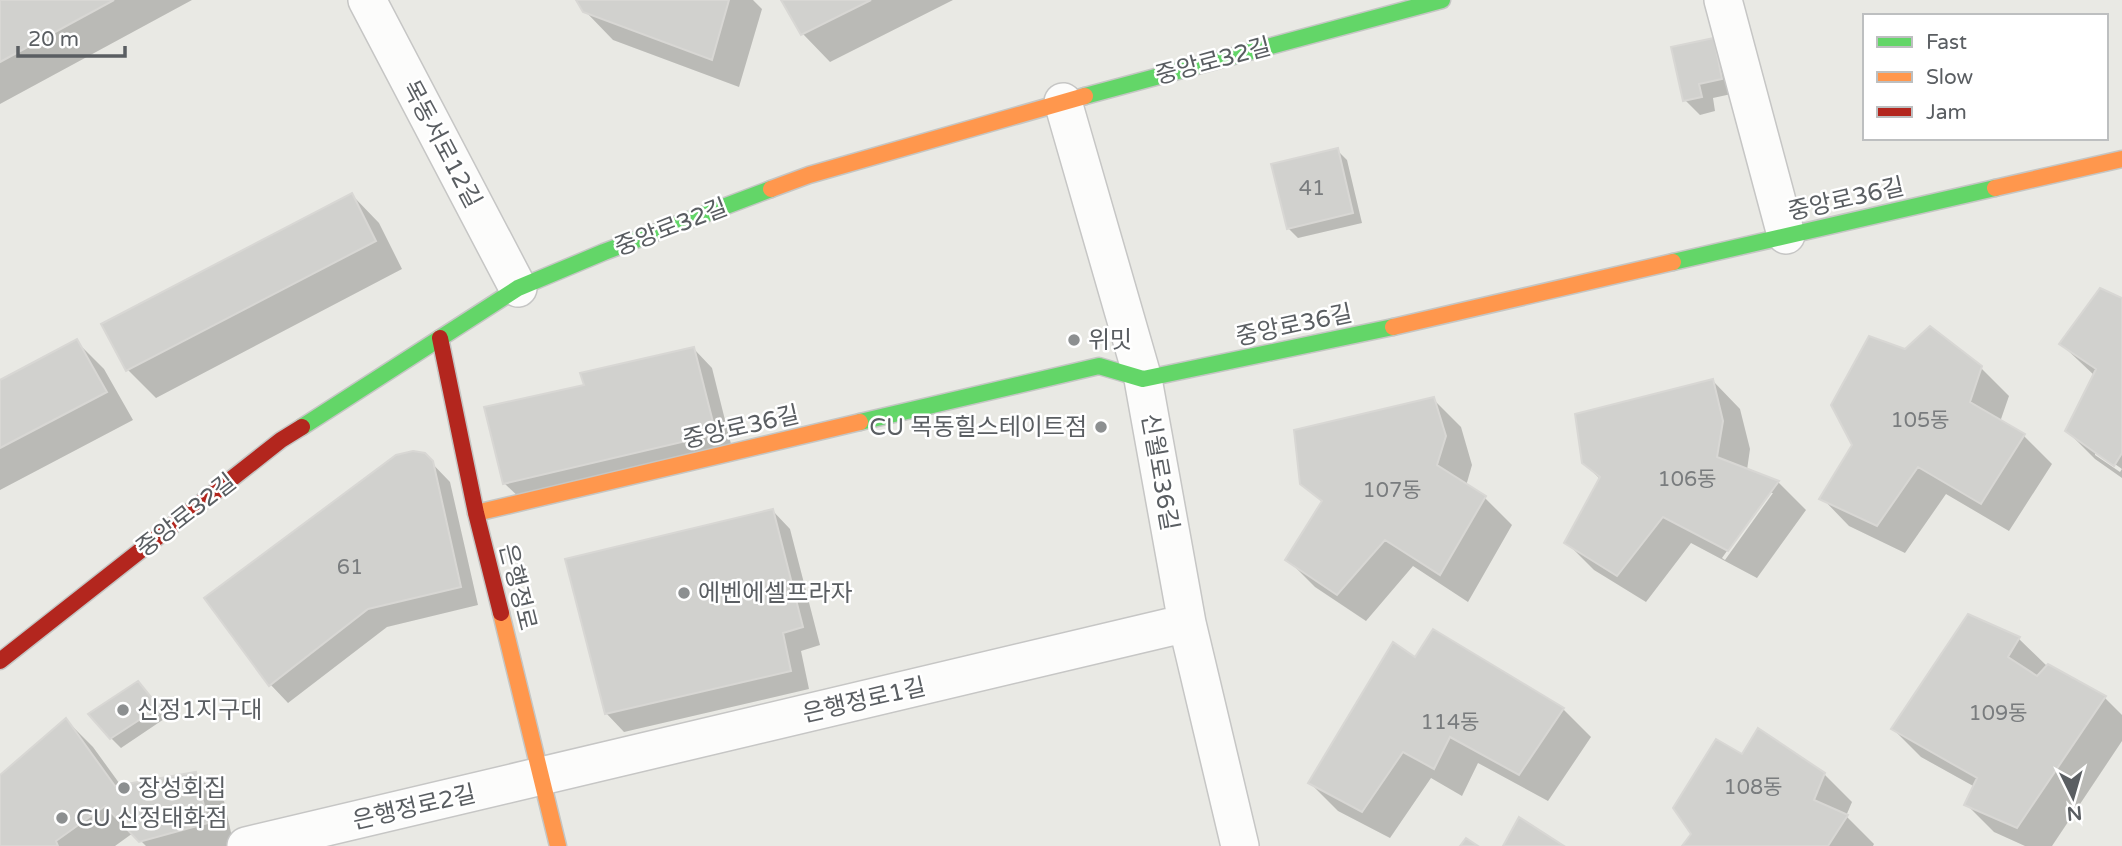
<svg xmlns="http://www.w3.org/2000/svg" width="2122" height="846" viewBox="0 0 2122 846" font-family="'Varela Round','Noto Sans KR',sans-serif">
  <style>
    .shadow { fill: #0003; fill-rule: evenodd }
    .building { fill: #d1d1ce; stroke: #d8d7d4; stroke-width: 2 }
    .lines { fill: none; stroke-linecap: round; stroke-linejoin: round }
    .street-casing { stroke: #c6c6c5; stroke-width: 40 }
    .fast-casing { stroke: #c5c6c4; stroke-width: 19 }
    .slow-casing { stroke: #c5c6c4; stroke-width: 19 }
    .jam-casing { stroke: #c5c6c4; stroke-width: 19 }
    .street { stroke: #fcfcfb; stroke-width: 37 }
    .fast { stroke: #63d668; stroke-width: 16 }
    .slow { stroke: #ff974d; stroke-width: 16 }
    .jam { stroke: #b3261e; stroke-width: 16 }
    .poi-dot { fill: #8c8f90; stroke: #fff; stroke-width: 2.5 }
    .labels { text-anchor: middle; stroke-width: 5; stroke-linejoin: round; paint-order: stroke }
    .number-label { font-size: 21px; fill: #797c7e }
    .street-label { font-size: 24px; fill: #5a5e62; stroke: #fff }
    .poi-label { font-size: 24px; fill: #5a5e62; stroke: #fff; text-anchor: start }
  </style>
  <rect width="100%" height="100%" fill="#e9e9e4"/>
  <!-- shadow -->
  <path class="shadow" d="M0,0H192L0,104Z
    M578,0H753L762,9L739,87L613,40L585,11Z
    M783,0H953L830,62L803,34Z
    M1713,40L1728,55L1736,93L1713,98L1715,111L1700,115L1685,100Z
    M1337,150L1347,160L1362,223L1298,238L1288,228Z
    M352,195L379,223L402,269L156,398L128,370Z
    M2122,300V478L2095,459L2067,431L2095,376L2061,344ZM2095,450L2122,469L2120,472L2095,455Z
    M76,341L104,369L133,420L0,490V382Z
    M694,349L712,368L733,452L523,501L504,483L586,386Z
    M1980,367L2009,396L2000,422L2024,436L2052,464L2009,531L1946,494L1905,553L1849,526L1822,498L1854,445Z
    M1713,381L1740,409L1750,449L1747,470L1778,482L1806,510L1757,578L1691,543L1646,602L1594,570L1566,542L1601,480L1583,462ZM1768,493H1773L1725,560L1722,558Z
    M1433,399L1461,427L1472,465L1466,486L1485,498L1512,525L1468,602L1413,566L1366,621L1315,587L1288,560L1323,503L1302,483Z
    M424,455L450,482L478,605L387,627L288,703L270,684Z
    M772,510L790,529L820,645L801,651L809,689L624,732L606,713Z
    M1969,617L2019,639L2048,667L2105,698L2122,715V741L2052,846H2025L1994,832L1966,804L1975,787L1921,757L1893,729Z
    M1433,632L1563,709L1591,737L1548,801L1478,763L1462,796L1431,778L1390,838L1338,811L1310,783L1415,659Z
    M144,691L167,717L121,748L111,738Z
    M66,720L93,747L122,787L196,774L224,801L234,846H146L133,833L115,846H0V777Z
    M1742,757L1824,774L1852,802L1846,816L1874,844L1873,846H1685Z"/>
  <!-- building -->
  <path class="building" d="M0,0H114L0,62Z
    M576,0H729L712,60L583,12Z
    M781,0H871L801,35Z
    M1714,38L1722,79L1699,84L1702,97L1683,101L1671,47Z
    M1338,148L1353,213L1287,229L1271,164Z
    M352,193L376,241L126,371L101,324Z
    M2100,288L2122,298V453L2114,466L2065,431L2096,369L2059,344Z
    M1930,326L1982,366L1970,402L2025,434L1981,504L1918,467L1877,526L1819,499L1852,445L1831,405L1869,336L1905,349Z
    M77,339L107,392L0,448V380Z
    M694,347L716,434L503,484L484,407L584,385L580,373Z
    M1713,379L1723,421L1717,457L1779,481L1728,551L1663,517L1617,576L1564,543L1600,477L1582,463L1575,414Z
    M1434,397L1446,436L1437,465L1486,496L1440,575L1385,540L1337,595L1285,560L1322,501L1300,484L1294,430Z
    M413,451L425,453L433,461L461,587L368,609L269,686L204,598L396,455Z
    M773,509L803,627L783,633L791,671L605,714L565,559Z
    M1968,614L2020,637L2008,657L2037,676L2048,664L2106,696L2017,828L1964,805L1977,778L1891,729Z
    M1433,629L1564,708L1519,775L1450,737L1434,769L1403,752L1362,812L1308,783L1393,642L1415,657Z
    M138,681L159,707L110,739L88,714Z
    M66,718L115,786L196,772L208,823L139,842L105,806L56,841L58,846H0V775Z
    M1758,728L1825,773L1814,800L1848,815L1828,846H1682L1691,834L1673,808L1716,739L1742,754Z
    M1519,817L1564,846H1503Z
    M1466,838L1478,846H1460Z"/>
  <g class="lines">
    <!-- street casing -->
    <g class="street-casing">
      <path id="street" d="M367,0L518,288
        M1723,0L1786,235
        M1063,102L1143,379L1187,623L1240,846
        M246,846L1187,623"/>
    </g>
    <!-- fast casing -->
    <g class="fast-casing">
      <path id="fast" d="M1085,96L1442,0
        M1673,262L1995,188
        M860,422L1099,366L1143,379L1393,327
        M302,427L518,288L604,252L771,189"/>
    </g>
    <!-- slow casing -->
    <g class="slow-casing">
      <path id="slow" d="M1995,188L2122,159
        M771,189L809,175L1085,96
        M1393,327L1673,262
        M476,513L860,422
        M501,613L558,846"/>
    </g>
    <!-- jam casing -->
    <g class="jam-casing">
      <path id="jam" d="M440,338L476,513L501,613
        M0,661L281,440L302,427"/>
    </g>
    <!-- street -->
    <use href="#street" class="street"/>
    <!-- fast -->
    <use href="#fast" class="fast"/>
    <!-- slow -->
    <use href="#slow" class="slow"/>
    <!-- jam -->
    <use href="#jam" class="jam"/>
  </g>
  <!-- markers -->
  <g class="poi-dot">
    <circle cx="1074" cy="340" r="7"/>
    <circle cx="1101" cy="427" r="7"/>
    <circle cx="684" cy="593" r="7"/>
    <circle cx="123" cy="710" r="7"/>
    <circle cx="124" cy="788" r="7"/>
    <circle cx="62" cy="818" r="7"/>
  </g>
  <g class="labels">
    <!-- number labels -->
    <g class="number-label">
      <text x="1312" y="195">41</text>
      <text x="1920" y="427">105동</text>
      <text x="1687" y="486">106동</text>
      <text x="1392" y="497">107동</text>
      <text x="350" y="574">61</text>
      <text x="1998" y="720">109동</text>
      <text x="1450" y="729">114동</text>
      <text x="1753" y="794">108동</text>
    </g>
    <!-- street labels -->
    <g class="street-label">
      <text transform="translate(1213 61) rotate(-15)" y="8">중앙로32길</text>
      <text transform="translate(442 144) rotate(62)" y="8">목동서로12길</text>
      <text transform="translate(1846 199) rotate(-13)" y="8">중앙로36길</text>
      <text transform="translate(671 227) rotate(-21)" y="8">중앙로32길</text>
      <text transform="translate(1294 325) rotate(-12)" y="8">중앙로36길</text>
      <text transform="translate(741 427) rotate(-13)" y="8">중앙로36길</text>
      <text transform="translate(1160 472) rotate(80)" y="8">신월로36길</text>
      <text transform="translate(186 515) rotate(-38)" y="8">중앙로32길</text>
      <text transform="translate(518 587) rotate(76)" y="8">은행정로</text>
      <text transform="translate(864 700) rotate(-13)" y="8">은행정로1길</text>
      <text transform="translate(414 807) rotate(-13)" y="8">은행정로2길</text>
    </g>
    <!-- poi labels -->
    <g class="poi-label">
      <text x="1088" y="348">위밋</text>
      <text x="1087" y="435" text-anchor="end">CU 목동힐스테이트점</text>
      <text x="698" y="601">에벤에셀프라자</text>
      <text x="137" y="718">신정1지구대</text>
      <text x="138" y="796">장성회집</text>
      <text x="76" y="826">CU 신정태화점</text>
    </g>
  </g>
  <!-- legend -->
  <rect x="1863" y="14" width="245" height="126" fill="#ffffff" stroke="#bdbfc0" stroke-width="2"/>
  <rect x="1877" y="37" width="35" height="10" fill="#63d668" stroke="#bdbfc0" stroke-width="2"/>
  <text x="1926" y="49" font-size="21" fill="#5a5e62">Fast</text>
  <rect x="1877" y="72" width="35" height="10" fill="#ff974d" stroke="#bdbfc0" stroke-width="2"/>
  <text x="1926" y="84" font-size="21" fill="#5a5e62">Slow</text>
  <rect x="1877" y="107" width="35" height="10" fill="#b3261e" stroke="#bdbfc0" stroke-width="2"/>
  <text x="1926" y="119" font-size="21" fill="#5a5e62">Jam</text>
  <!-- north arrow -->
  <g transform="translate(2073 797) rotate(175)" stroke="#ffffff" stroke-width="5" paint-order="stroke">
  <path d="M0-5L12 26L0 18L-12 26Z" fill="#5a5e62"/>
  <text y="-10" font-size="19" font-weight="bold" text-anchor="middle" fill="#5a5e62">N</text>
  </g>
  <!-- scale -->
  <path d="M18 46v10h107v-10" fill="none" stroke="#5a5e62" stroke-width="3.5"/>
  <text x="28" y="46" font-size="21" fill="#5a5e62" stroke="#ffffff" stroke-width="5" paint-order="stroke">20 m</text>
</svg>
